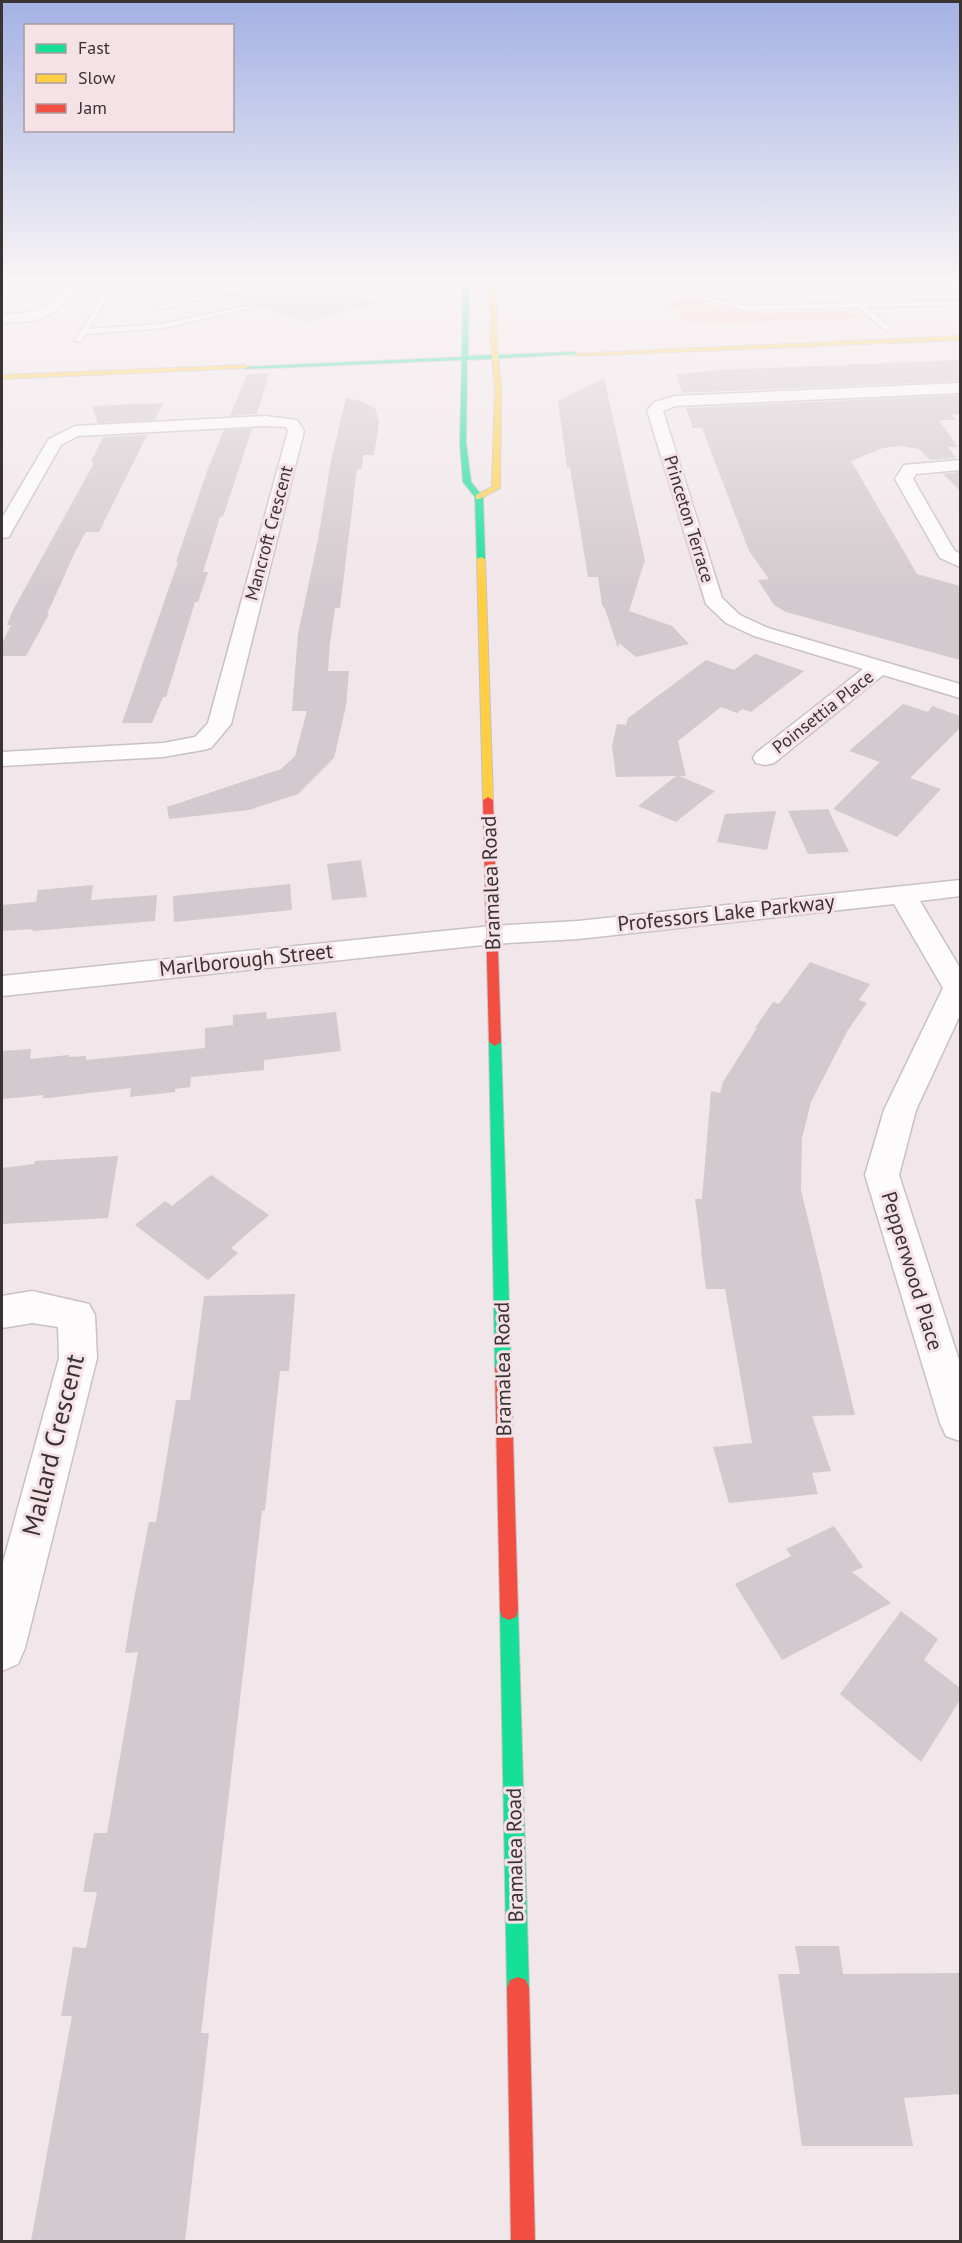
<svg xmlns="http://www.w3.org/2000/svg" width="962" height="2243" viewBox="0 0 962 2243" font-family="'PT Sans',sans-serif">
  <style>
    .green { fill: #f7c6ba }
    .building { fill: #d2cace }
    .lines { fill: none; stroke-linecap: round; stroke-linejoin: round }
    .lane-casing { stroke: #c9c1c3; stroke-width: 3 }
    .street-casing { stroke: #c9c1c3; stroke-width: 3 }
    .fast-casing { stroke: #c9c1c3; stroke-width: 2 }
    .slow-casing { stroke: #c9c1c3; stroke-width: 2 }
    .jam-casing { stroke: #c9c1c3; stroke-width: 2 }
    .lane { fill: #fdfbfc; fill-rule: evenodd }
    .street { fill: #fdfbfc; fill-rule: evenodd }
    .fast { fill: #16e098; fill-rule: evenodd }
    .slow { fill: #ffcf43; fill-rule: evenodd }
    .jam { fill: #f24e42; fill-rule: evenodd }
    .labels { text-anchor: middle; stroke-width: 6; stroke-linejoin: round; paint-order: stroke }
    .far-street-label { font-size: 18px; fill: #3a3334; stroke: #f5e2e7 }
    .street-label { font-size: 21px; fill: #3a3334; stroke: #f5e2e7 }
    .near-street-label { font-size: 26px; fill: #3a3334; stroke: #f5e2e7 }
  </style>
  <rect width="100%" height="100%" fill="#f1e6e9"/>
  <!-- green -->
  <path class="green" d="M690,297C739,322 797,310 850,311L859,318L728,323L680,321V309L663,305Z"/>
  <!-- building -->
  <path class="building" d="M282,280H304L378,303L306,322L223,295Z
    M960,360V381L682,393L676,374L720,370Z
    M269,373L257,414L230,416L247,374Z
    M604,378L645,560L629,611L672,626L689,644L636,657L619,643L618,648L605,609L602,605L598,577H588L570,468H567L558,401Z
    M960,395V414H951L956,420H939L958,447H948L956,458L930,460L919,449L901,446L883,448L851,461L917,574L960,586V660L786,612L774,605L758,580L769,579L749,551L702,428H693L686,408Z
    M346,398L357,400L375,408L379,422L374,455H363L362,469H357L340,608H335L330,643L328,671H349L346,706L334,758L298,794L249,810L169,819L167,807L281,769L295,756L307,711H292L298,634L318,539L331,461Z
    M163,403L155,420L98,423L92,406Z
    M252,429L223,517H220L203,572H208L198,602H195L166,697H163L152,723H122L178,562H176L207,471L224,430Z
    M147,435L99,532H86L76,550L47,614H49L26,656H2V644L11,625H7L13,610L94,463L91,462L103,437Z
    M960,472V491L943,474Z
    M755,654L804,671L751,712L742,709L737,713L721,707L678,741L686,776H679L715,791L676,822L638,806L676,776L616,777L612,746L617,724L626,725L628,718L706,660L734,670Z
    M903,704L928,712L932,706L960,716V728L910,778L941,789L897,837L833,809L880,762L849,751Z
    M828,809L849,852L808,854L788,811Z
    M776,811L767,850L717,842L725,814Z
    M361,860L367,897L332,900L327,864Z
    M290,884L292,910L174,922L173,896Z
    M93,885L91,900L157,895L155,921L32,931L33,929L2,931V905L36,902L38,890Z
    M810,962L870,984L859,1000L867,1003L848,1030L811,1102L802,1138L801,1190L855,1415L812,1416L831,1471L812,1473L818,1494L729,1503L713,1447L752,1443L725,1289H706L701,1252H702L695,1199H702L711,1091L720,1093L723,1082L757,1028H755L773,1002L779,1004Z
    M266,1012L267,1019L336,1012L341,1051L264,1060V1070L191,1077L190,1087L175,1089V1092L130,1097L131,1088L49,1098H43L44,1095L2,1099V1051L31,1049L30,1059L69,1055V1057L86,1056V1060L205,1048V1028L233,1025V1015Z
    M118,1156L108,1218L2,1224V1168L34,1164L35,1161Z
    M211,1175L269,1215L231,1248L238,1253L208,1280L135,1225L165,1201L172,1206Z
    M295,1294L289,1371H280L265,1510L262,1511L201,2033H209L185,2241H31L72,2016H61L73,1947L86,1948L97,1892H83L94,1833H107L138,1652L125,1653L133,1604L149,1522H156L176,1400H190L204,1296Z
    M834,1526L863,1567L852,1572L891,1603L782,1660L735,1584L791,1556L786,1549Z
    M901,1611L938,1639L924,1660L960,1688V1700L921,1762L840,1694Z
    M795,1946H839L843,1974L960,1973V2094L904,2098L913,2146H802L778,1974H800Z"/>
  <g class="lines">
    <!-- lane casing -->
    <g class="lane-casing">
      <path id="lane" d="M113,280H120L88,329L163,324L246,306L250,308L163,328L85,334L81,341H75Z
        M260,280H273L161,309L157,307Z
        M682,280H689L702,296L744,306L960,301V305L866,307L889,327L886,331L858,307L744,310L698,298Z"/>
    </g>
    <!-- street casing -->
    <g class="street-casing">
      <path id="street" d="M69,280H82C56,316 46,322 2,323V315C41,312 44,312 69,280Z
        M960,383V393L675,406L663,411L722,598L740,615L768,628L960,684V698L883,675L774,763L765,765L756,763L753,758L756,753L863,669L754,636L726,623L706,604L647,410L655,402L675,396Z
        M265,416L297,420L304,431L231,724L211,748L203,750L163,757L2,766V752L163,743L195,737L208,723L288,431L286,427L265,426L78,436L61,445L11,533L9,537L2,538V518L47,442L49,439L75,426Z
        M960,460V470L916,474L913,479L954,550L960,554V567L940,558L895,479L904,465Z
        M960,880V896L920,901L960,968V1015L916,1110L899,1175L960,1363V1441L946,1436L940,1423L865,1175L884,1110L943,988L894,904L578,939L492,944L2,996V976L492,926L578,921Z
        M32,1291L89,1304L95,1315L97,1358L25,1648L18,1664L2,1671V1566L59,1358L58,1327L32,1323L2,1328V1296Z"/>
    </g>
    <!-- fast casing -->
    <g class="fast-casing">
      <path id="fast" d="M463,280H469L468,356L575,352L578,354L467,360L466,443L471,482L483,497L485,559L481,561L477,559L475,497L463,482L460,443L462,360L245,369L242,367L462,357Z
        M495,1038L501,1042L511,1369L509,1374L503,1376L497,1374L495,1369L489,1042Z
        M509,1602L516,1605L518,1611L529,1988L526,1996L518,1999L510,1996L507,1988L500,1611L502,1605Z"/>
    </g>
    <!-- slow casing -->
    <g class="slow-casing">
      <path id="slow" d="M490,280H496L497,344L501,389L500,488L479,499H476V495L492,487L495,389L491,344Z
        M960,336V340L575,356L572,354Z
        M245,365L247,368L2,379V375Z
        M481,557L485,559L493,800L488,803L483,800L477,559Z"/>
    </g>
    <!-- jam casing -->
    <g class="jam-casing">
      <path id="jam" d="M488,797L493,800L501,1042L495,1046L489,1042L483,800Z
        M503,1362L509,1364L511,1369L518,1611L516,1617L509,1620L502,1617L500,1611L495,1369L497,1364Z
        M518,1977L526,1980L529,1988L535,2242H511L507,1988L510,1980Z"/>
    </g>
    <!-- lane -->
    <use href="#lane" class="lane"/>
    <!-- street -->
    <use href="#street" class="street"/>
    <!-- fast -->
    <use href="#fast" class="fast"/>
    <!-- slow -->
    <use href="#slow" class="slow"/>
    <!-- jam -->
    <use href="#jam" class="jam"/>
  </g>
  <!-- sky -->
  <linearGradient id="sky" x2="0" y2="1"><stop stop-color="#a3b1e4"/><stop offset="0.47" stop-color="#f9f4f5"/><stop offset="1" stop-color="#f9f4f5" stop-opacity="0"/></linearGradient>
  <rect width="962" height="594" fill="url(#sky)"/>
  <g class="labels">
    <!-- far-street labels -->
    <g class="far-street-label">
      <text transform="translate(689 519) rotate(73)" y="6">Princeton Terrace</text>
      <text transform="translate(269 533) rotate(-75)" y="6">Mancroft Crescent</text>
      <text transform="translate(823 712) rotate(-38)" y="6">Poinsettia Place</text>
    </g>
    <!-- street labels -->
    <g class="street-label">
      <text transform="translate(491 883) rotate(-92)" y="7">Bramalea Road</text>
      <text transform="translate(726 913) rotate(-6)" y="7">Professors Lake Parkway</text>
      <text transform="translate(246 960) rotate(-6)" y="7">Marlborough Street</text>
      <text transform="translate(912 1271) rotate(73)" y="7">Pepperwood Place</text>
      <text transform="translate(503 1369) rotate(-91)" y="7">Bramalea Road</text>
      <text transform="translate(515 1855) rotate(-91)" y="7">Bramalea Road</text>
    </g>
    <!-- near-street labels -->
    <g class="near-street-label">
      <text transform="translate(53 1445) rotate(-76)" y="9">Mallard Crescent</text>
    </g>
  </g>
  <!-- border -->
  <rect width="962" height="2243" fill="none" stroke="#3a3334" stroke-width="6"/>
  <!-- legend -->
  <rect x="24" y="24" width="210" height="108" fill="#f5e2e7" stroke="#aa9c9f" stroke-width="1.5"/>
  <rect x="36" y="44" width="30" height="9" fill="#16e098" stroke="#aa9c9f" stroke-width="1.5"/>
  <text x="78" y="54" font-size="18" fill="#3a3334">Fast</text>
  <rect x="36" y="74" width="30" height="9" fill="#ffcf43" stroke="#aa9c9f" stroke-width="1.5"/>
  <text x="78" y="84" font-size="18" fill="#3a3334">Slow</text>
  <rect x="36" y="104" width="30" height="9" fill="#f24e42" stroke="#aa9c9f" stroke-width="1.5"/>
  <text x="78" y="114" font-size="18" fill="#3a3334">Jam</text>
</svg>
